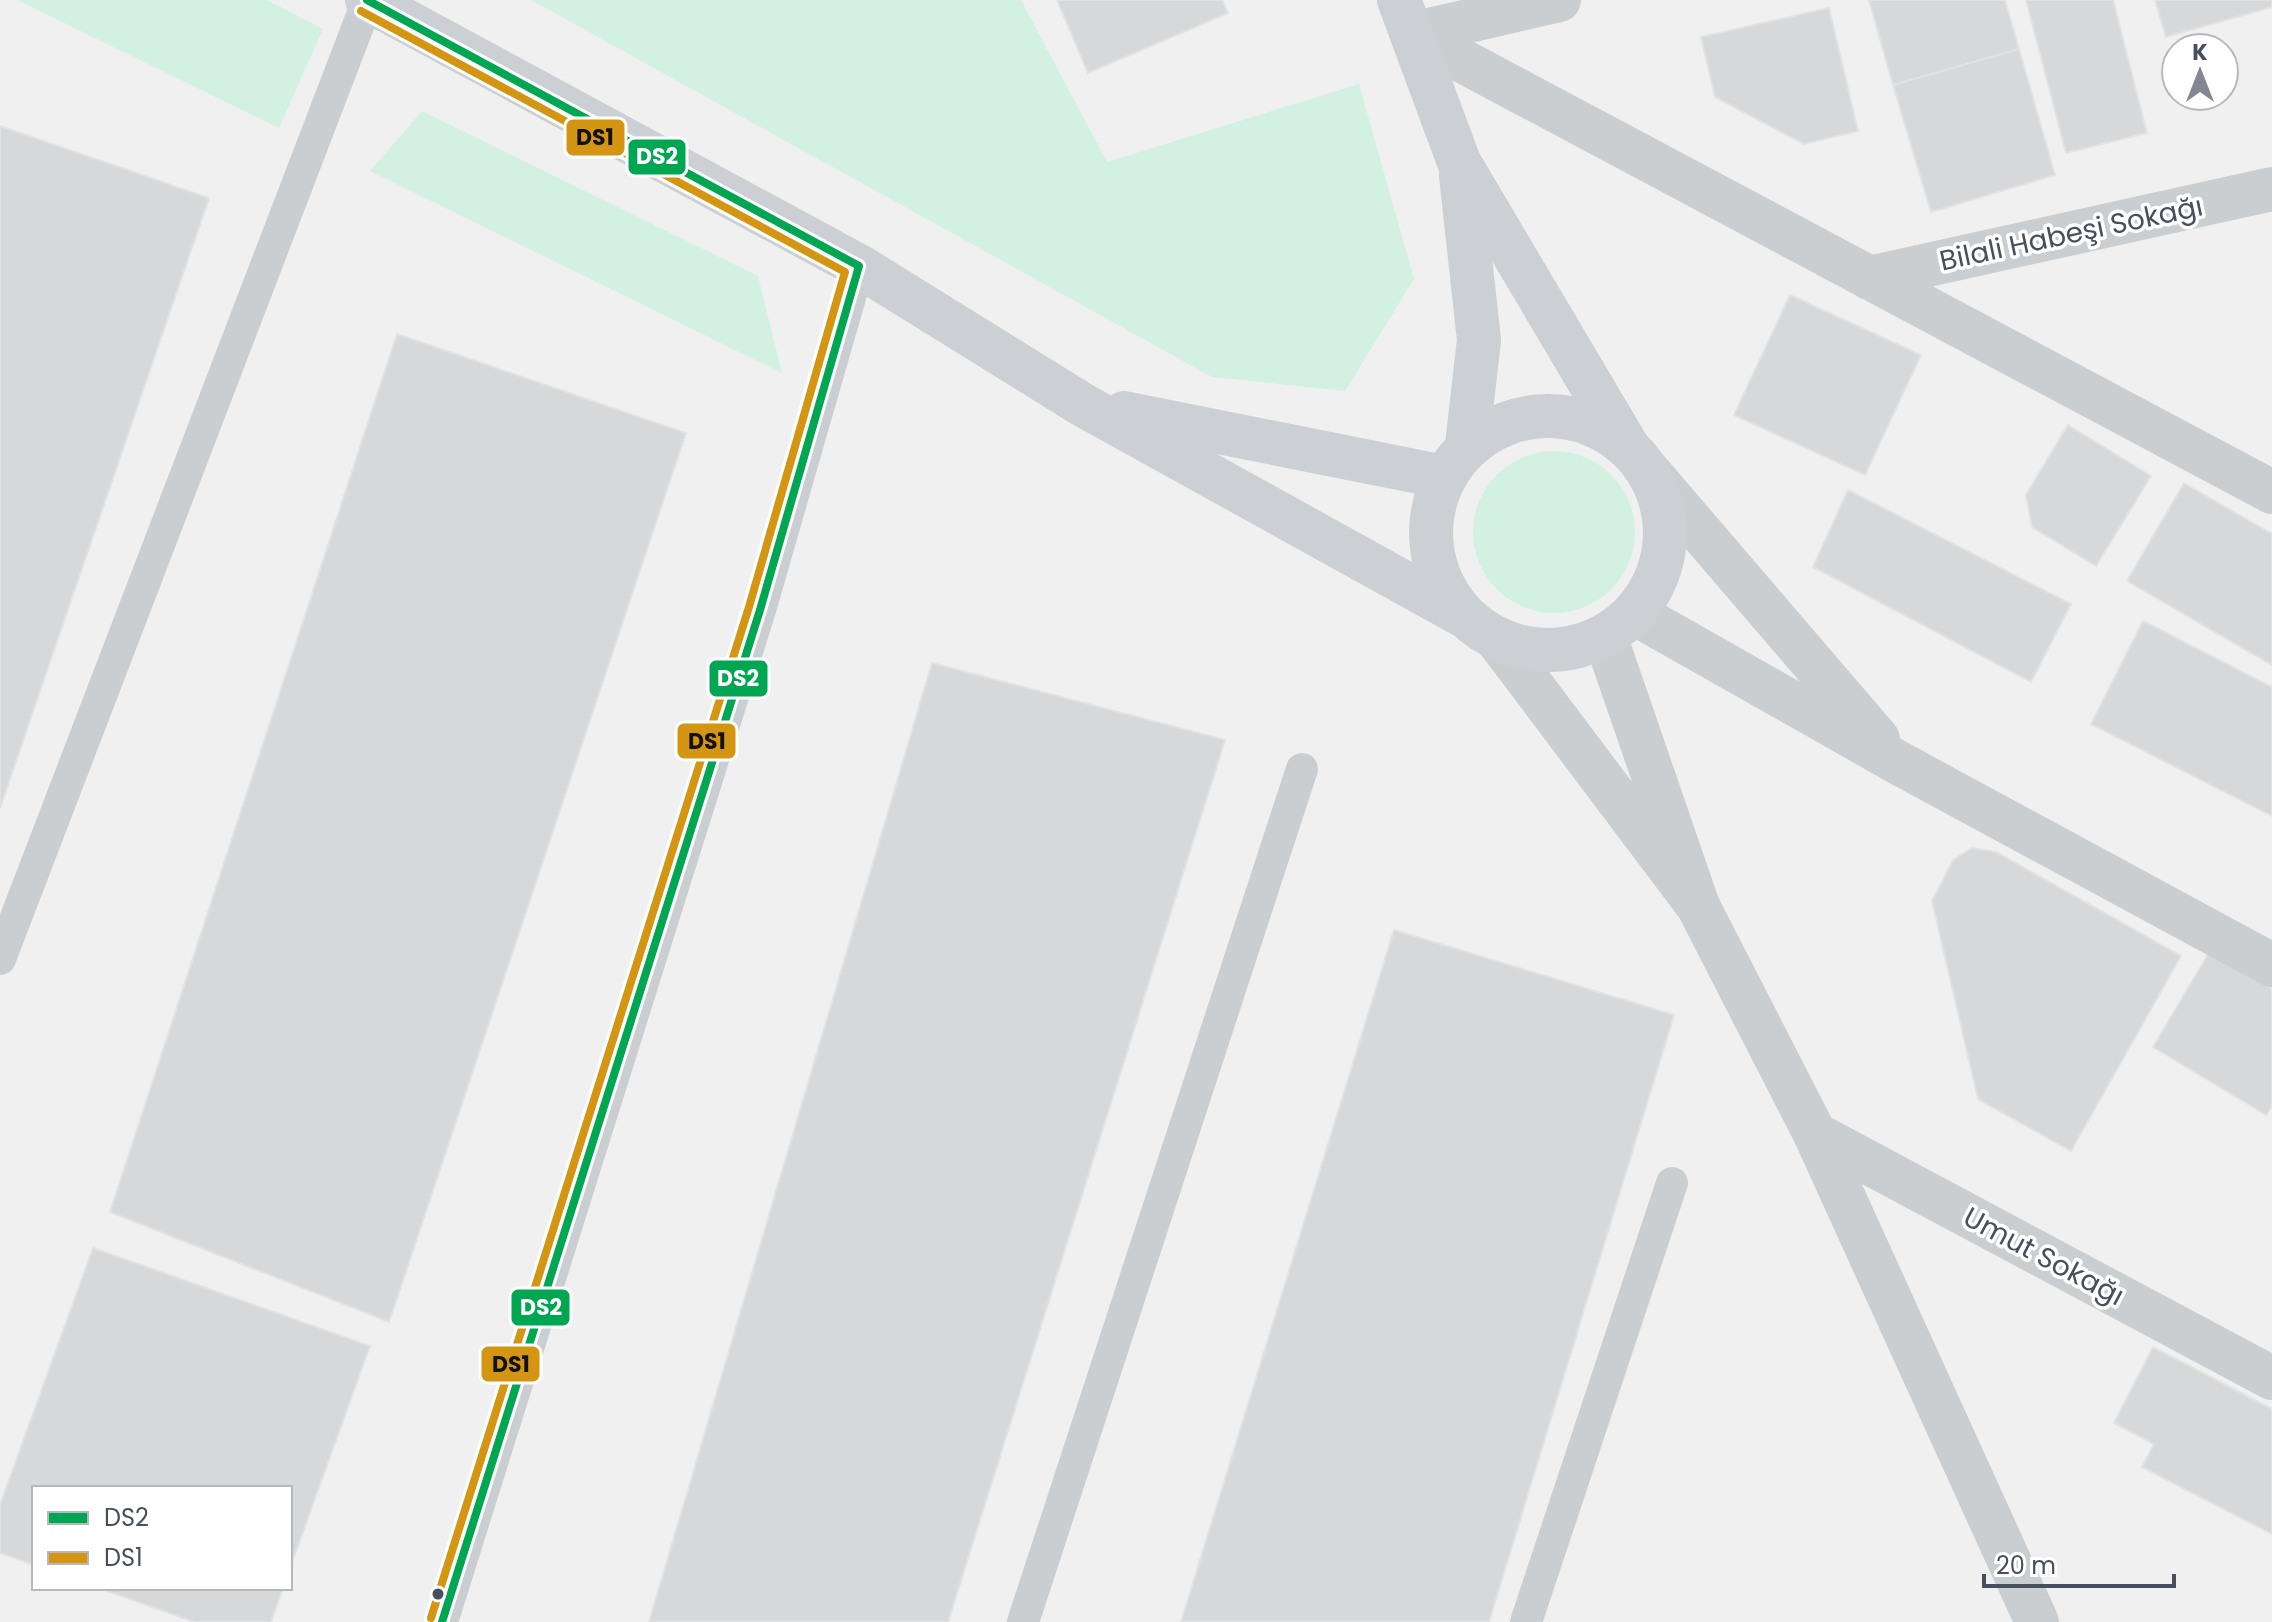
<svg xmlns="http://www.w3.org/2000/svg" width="2272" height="1622" viewBox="0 0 2272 1622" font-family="Poppins,sans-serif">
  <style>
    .green { fill: #d3f1e2 }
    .building { fill: #d7d8da; stroke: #e1e2e3; stroke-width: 2 }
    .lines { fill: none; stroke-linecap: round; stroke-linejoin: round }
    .service { stroke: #cbced1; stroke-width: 32 }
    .minor { stroke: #cbced1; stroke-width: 44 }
    .tertiary { stroke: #cbced1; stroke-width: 44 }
    .secondary { stroke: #cccfd3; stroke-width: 44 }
    .bus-1-casing { stroke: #fff; stroke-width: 14 }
    .bus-2-casing { stroke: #fff; stroke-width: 14 }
    .bus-1 { stroke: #00a651; stroke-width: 8 }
    .bus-2 { stroke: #d49513; stroke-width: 8 }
    .bus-dot { fill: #464f5d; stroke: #fff; stroke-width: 3 }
    .labels { text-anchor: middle; stroke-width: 7; stroke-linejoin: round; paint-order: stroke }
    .street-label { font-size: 28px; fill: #464f5d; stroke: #fff }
    .line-badge { stroke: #fff; stroke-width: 3 }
    .badge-label { font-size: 22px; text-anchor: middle; font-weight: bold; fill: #fff }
    .pale-badge-label { font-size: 22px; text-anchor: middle; font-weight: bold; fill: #111 }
  </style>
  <rect width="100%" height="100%" fill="#f0f0f0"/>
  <!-- green -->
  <path class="green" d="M17,0H267L323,29L279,128Z
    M531,0H1021L1107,162L1359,84L1414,279L1345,391L1212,377Z
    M422,111L758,276L782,373L370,171Z
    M1473 532a81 81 0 1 1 162 0a81 81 0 1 1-162 0Z"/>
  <!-- building -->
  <path class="building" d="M1057,0H1222L1228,13L1088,73Z
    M1869,0H2005L2019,49L1893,85Z
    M2026,0H2113L2147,133L2066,153Z
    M2155,0H2272V7L2166,37Z
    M1829,8L1858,131L1804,144L1715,97L1701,37Z
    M2019,49L2055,175L1931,212L1893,85Z
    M0,126L209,198L0,808Z
    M1790,295L1921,355L1865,475L1734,415Z
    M397,334L686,433L389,1322L110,1212Z
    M2068,425L2151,476L2096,566L2032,527L2026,495Z
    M2184,483L2272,534V665L2127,581Z
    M1848,490L2071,604L2031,682L1813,567Z
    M2143,621L2272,687V816L2091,724Z
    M932,663L1225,740L948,1622H649Z
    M1972,848L1996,852L2181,956L2071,1151L1978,1099L1932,901L1953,860Z
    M1394,930L1674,1015L1489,1622H1181Z
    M2210,951L2272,988V1106L2266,1115L2153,1047Z
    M93,1248L370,1346L290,1568V1488H34V1565L0,1553V1505Z
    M2153,1347L2272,1409V1534L2142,1467L2154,1444L2114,1423Z
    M99,1588H283L271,1622H194Z"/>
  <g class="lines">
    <!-- service -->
    <path class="service" d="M0,959L368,0
      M442,1622L760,610L859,266
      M1023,1622L1302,769
      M1526,1622L1672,1183"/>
    <!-- minor -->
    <path class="minor" d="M1412,34L2272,492
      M1412,34L1559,0
      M1869,278L2272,189
      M1648,471L1878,739
      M1634,613L1897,762L2272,965
      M1815,1134L2272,1378"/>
    <!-- tertiary -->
    <path class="tertiary" d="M1496,638L1698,906L1605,636
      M1698,906L1815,1134L2037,1622"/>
    <!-- secondary -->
    <path class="secondary" d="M367,0L859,266L1083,405L1466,617
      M1399,0L1459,162L1626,444
      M1461,176L1479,340L1467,445
      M1124,413L1444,477
      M1431 533a117 117 0 1 1 234 0a117 117 0 1 1-234 0Z"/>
    <!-- bus-1 casing -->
    <g class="bus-1-casing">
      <path id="bus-1" d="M367,0L859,266L760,610L442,1622"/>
    </g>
    <!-- bus-2 casing -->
    <g class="bus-2-casing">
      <path id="bus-2" d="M361,11L845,272L749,607L431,1618"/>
    </g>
    <!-- bus-1 -->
    <use href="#bus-1" class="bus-1"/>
    <!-- bus-2 -->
    <use href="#bus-2" class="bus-2"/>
  </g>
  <!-- markers -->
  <circle class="bus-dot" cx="438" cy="1594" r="7"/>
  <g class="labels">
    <!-- street labels -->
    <g class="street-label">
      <text transform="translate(2071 233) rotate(-12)" y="10">Bilali Habeşi Sokağı</text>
      <text transform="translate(2044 1256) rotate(28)" y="10">Umut Sokağı</text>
    </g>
  </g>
  <g class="line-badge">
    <rect x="565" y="118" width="61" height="39" rx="8" fill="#d49513"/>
    <rect x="627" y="138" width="60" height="38" rx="8" fill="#00a651"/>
    <rect x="708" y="659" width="61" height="39" rx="8" fill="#00a651"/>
    <rect x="676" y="722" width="61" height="38" rx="8" fill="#d49513"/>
    <rect x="510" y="1288" width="61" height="39" rx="8" fill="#00a651"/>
    <rect x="480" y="1345" width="61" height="38" rx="8" fill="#d49513"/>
  </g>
  <g class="badge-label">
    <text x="657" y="164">DS2</text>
    <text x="738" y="686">DS2</text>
    <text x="541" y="1315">DS2</text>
  </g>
  <g class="pale-badge-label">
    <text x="595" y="145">DS1</text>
    <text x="707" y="749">DS1</text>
    <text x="511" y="1372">DS1</text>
  </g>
  <!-- legend -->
  <rect x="32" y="1486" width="260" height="104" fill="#ffffff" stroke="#b5b9be" stroke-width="2"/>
  <rect x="48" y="1512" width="40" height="12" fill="#00a651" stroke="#b5b9be" stroke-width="2"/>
  <text x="104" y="1526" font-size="24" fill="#464f5d">DS2</text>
  <rect x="48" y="1552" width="40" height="12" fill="#d49513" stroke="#b5b9be" stroke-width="2"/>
  <text x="104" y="1566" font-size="24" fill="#464f5d">DS1</text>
  <!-- north arrow -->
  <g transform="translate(2200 72)"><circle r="38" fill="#ffffff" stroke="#b5b9be" stroke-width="2"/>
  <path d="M0-6L14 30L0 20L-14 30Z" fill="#828790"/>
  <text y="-12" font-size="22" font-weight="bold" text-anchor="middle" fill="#464f5d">K</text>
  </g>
  <!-- scale -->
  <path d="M1984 1574v12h190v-12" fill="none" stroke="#464f5d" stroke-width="4"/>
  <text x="1996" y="1574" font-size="24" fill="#464f5d" stroke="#ffffff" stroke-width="6" paint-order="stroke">20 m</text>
</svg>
